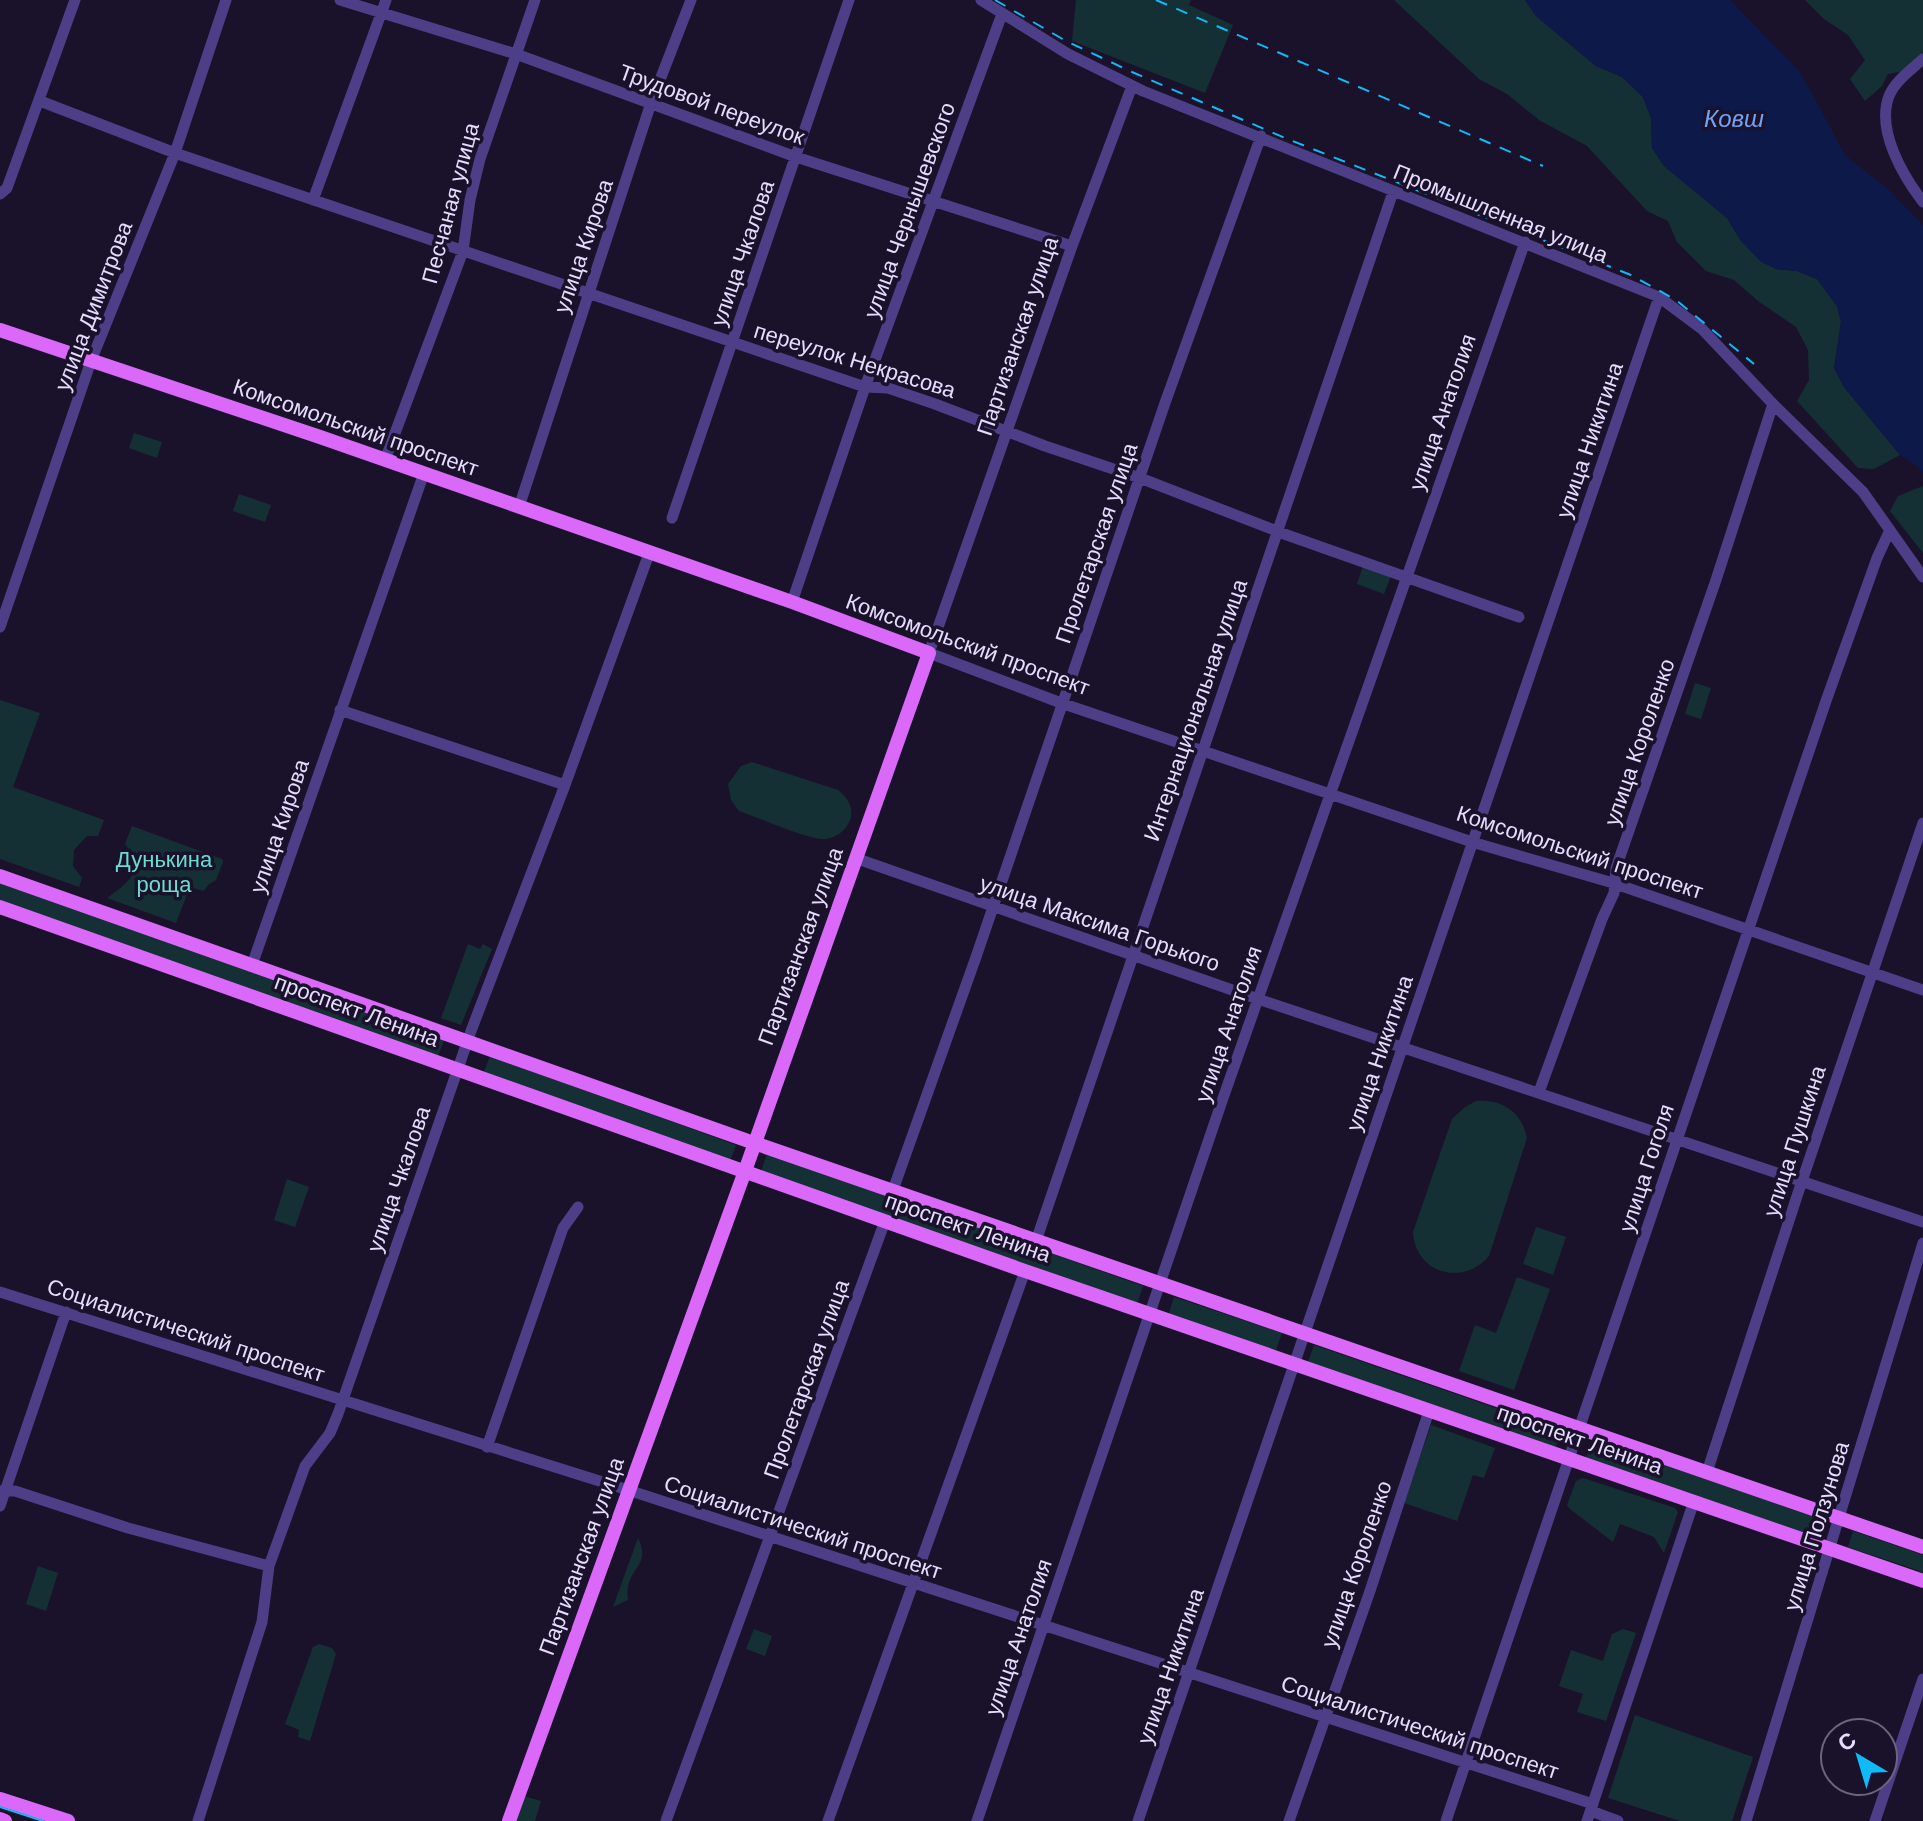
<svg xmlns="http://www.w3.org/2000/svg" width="1923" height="1821" viewBox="0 0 1923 1821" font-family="Arial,sans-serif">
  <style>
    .green { fill: #153034 }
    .water { fill: #0d1948 }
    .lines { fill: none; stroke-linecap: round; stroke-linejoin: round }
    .minor { stroke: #4d3f87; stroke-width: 11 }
    .major { stroke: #da68f9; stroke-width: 14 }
    .tram { stroke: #10baf6; stroke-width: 2 }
    .rail { stroke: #10baf6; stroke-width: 2; stroke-dasharray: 12 10; stroke-linecap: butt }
    .labels { text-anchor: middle; stroke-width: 7; stroke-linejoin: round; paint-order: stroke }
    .street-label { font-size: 22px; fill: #e6dcfe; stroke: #1a122a }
    .park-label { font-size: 22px; fill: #69ddd2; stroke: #1a122a }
    .water-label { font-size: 24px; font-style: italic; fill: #6fa3fa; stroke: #1a122a }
  </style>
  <rect width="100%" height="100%" fill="#1a122a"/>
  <!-- green -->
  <path class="green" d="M1076,0H1191L1189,5L1233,25L1205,93L1072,41Z
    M1394,0H1525L1536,16L1596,66L1622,77L1643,97L1651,118L1652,148L1664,166L1727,218L1741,241L1776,269L1797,271L1817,279L1837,306L1841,322L1834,368L1844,387L1900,455L1874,469L1858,468L1797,401L1809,380L1808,350L1796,327L1758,301L1734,280L1706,271L1677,242L1668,221L1647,211L1587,146L1539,120L1507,94L1479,79Z
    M1805,0H1923V59L1911,70L1888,74L1882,86L1865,101L1850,79L1865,60L1848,35L1824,19Z
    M134,433L162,442L157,458L129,448Z
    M1923,486V553L1890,511L1898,496Z
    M239,494L271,505L265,522L233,511Z
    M1363,566L1391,576L1384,594L1357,584Z
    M1695,683L1711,688L1701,719L1685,714Z
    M0,700L40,713L13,787L104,820L98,836H87L74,850L73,866L82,878L79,887L0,859Z
    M752,762L838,790C847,797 853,806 851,817C848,830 835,839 823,839C807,839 757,817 739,811L731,800L728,784L741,766Z
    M132,826L222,859L223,862L216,880L208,885L204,891L190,887L176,923L107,898C129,882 146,871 125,844Z
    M0,883L444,1040L438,1056L0,901Z
    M468,944L480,949L483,944L492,949L461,1025L441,1018Z
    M490,1056L736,1145L730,1161L484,1072Z
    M1476,1101C1502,1099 1522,1112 1527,1138L1489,1256C1463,1287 1415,1273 1413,1232L1452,1119L1465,1107Z
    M767,1153L1143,1286L1137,1304L761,1172Z
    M287,1179L309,1187L295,1227L274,1220Z
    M1536,1227L1566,1237L1553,1275L1523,1264Z
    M1517,1277L1550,1289L1514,1390L1459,1371L1475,1325L1496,1333Z
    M1174,1297L1282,1333L1275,1353L1168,1316Z
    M1314,1345L1562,1431L1556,1447L1308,1362Z
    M1431,1425L1495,1448L1484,1478L1473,1475L1457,1521L1404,1503Z
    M1592,1440L1824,1520L1818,1538L1586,1458Z
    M1583,1478L1675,1508L1678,1512L1664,1553L1654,1537L1620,1524L1613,1542L1570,1509L1567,1505L1576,1481Z
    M1853,1531L1923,1555V1572L1848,1547Z
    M638,1538C653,1568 623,1568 628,1600L613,1607Z
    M38,1566L58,1573L46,1611L26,1604Z
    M754,1629L772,1636L765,1656L746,1649Z
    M1623,1629L1636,1633L1606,1721L1577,1712L1583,1694L1559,1686L1571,1650L1603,1661L1612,1634Z
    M319,1644L332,1648L336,1654L310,1741L298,1737L299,1730L285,1724L313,1647Z
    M1635,1715L1753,1757L1732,1821H1680L1608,1798Z
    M524,1796L541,1801L535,1821H516Z"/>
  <!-- water -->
  <path class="water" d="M1525,0H1730L1801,73L1845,155L1889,190L1923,225V473L1917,466L1900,455L1844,387L1834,368L1841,322L1837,306L1817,279L1797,271L1776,269L1761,262L1741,241L1727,218L1664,166L1652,148L1651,118L1643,97L1622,77L1596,66L1536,16Z"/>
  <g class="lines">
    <!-- minor -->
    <path class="minor" d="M340,0L516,54L796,157L1072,246
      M981,0L1068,54L1143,91L1659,297L1702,329L1773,404L1863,492L1923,577
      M1923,59C1911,70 1895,81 1889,96C1876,130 1903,176 1923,202
      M1132,86L1072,246L929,653L1061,703L1472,842L1613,883L1923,990
      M40,101L175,153L865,387L888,388L935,404L1045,446L1140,478L1287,535L1519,617
      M0,194L7,188L75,0
      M313,200L386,0
      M385,460L463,251L470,200L480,159L535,0
      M519,507L651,103L691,0
      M672,518L849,0
      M792,602L865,387L1002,14
      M0,627L91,361L175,153L226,0
      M340,710L565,785
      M855,858L1258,999L1923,1222
      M252,965L424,473
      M1539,1092L1602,919L1614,893L1616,868L1716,580L1773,404
      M893,1190L976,957L1165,403L1261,136
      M1036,1241L1393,192
      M0,1292L628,1490L1593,1804
      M487,1447L563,1228L578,1207
      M1707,1472L1799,1190L1923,823
      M0,1491H15L128,1528L269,1566
      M0,1506L66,1312
      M1591,1811L1618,1821
      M198,1821L262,1622L269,1566L305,1466L330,1433L338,1414L471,1031L565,785L650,551
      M666,1821L885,1221
      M828,1821L1025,1271
      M977,1821L1222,1101L1525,242
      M1138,1821L1659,297
      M1289,1821L1370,1591L1429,1411
      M1446,1821L1826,701L1877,558L1890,530
      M1587,1821L1694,1501
      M1746,1821L1923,1243
      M1875,1821L1923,1679"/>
    <!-- major -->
    <path class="major" d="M0,330L320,437L792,602L929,653L745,1171L509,1821
      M0,876L754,1143L1923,1547
      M0,907L1025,1271L1923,1581
      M0,1799L68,1821
      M0,1819L5,1821"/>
    <!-- tram -->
    <path class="tram" d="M0,1807L43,1821"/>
    <!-- rail -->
    <path class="rail" d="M995,0L1066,41L1132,72L1285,138L1631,275L1676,300L1754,364
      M1156,0L1543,166"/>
  </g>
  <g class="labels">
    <!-- street labels -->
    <g class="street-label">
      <text transform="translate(712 104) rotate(20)" y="8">Трудовой переулок</text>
      <text transform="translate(450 203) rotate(-75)" y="8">Песчаная улица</text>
      <text transform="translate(909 210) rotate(-70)" y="8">улица Чернышевского</text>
      <text transform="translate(1501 213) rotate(22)" y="8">Промышленная улица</text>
      <text transform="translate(583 246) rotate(-71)" y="8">улица Кирова</text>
      <text transform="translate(742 253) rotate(-71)" y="8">улица Чкалова</text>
      <text transform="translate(93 306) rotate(-69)" y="8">улица Димитрова</text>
      <text transform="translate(1017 336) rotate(-71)" y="8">Партизанская улица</text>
      <text transform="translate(855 360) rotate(17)" y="8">переулок Некрасова</text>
      <text transform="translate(1442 412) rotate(-71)" y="8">улица Анатолия</text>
      <text transform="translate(356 427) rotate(19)" y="8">Комсомольский проспект</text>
      <text transform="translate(1589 440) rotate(-71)" y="8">улица Никитина</text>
      <text transform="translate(1096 543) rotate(-71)" y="8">Пролетарская улица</text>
      <text transform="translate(968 644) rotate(20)" y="8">Комсомольский проспект</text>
      <text transform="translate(1195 710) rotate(-71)" y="8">Интернациональная улица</text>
      <text transform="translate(1639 742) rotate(-71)" y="8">улица Короленко</text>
      <text transform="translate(279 826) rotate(-71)" y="8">улица Кирова</text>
      <text transform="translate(1580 852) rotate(18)" y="8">Комсомольский проспект</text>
      <text transform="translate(1100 923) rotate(19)" y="8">улица Максима Горького</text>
      <text transform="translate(800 946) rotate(-70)" y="8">Партизанская улица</text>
      <text transform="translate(357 1010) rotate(20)" y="8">проспект Ленина</text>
      <text transform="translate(1228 1024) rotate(-71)" y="8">улица Анатолия</text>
      <text transform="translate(1379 1053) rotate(-71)" y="8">улица Никитина</text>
      <text transform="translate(1794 1141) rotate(-72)" y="8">улица Пушкина</text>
      <text transform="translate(1646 1168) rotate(-72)" y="8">улица Гоголя</text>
      <text transform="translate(398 1179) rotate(-71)" y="8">улица Чкалова</text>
      <text transform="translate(968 1227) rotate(19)" y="8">проспект Ленина</text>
      <text transform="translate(186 1330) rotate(18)" y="8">Социалистический проспект</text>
      <text transform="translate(806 1379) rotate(-70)" y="8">Пролетарская улица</text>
      <text transform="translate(1580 1439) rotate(19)" y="8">проспект Ленина</text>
      <text transform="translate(1816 1526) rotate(-73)" y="8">улица Ползунова</text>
      <text transform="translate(803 1527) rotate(18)" y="8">Социалистический проспект</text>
      <text transform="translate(581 1556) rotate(-70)" y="8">Партизанская улица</text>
      <text transform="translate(1356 1564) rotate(-71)" y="8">улица Короленко</text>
      <text transform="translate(1018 1637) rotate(-71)" y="8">улица Анатолия</text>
      <text transform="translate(1170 1666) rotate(-71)" y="8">улица Никитина</text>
      <text transform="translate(1420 1727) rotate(18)" y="8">Социалистический проспект</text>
    </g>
    <!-- park labels -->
    <g class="park-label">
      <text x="164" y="867">Дунькина<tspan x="164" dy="25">роща</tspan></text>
    </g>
    <!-- water labels -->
    <g class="water-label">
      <text x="1734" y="127">Ковш</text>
    </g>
  </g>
  <!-- north arrow -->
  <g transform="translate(1859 1757) rotate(322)"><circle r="38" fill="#1a122a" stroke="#6c637f" stroke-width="2"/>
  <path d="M0-6L14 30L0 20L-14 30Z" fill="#10baf6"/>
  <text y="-12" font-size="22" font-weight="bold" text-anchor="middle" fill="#e6dcfe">С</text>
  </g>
</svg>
